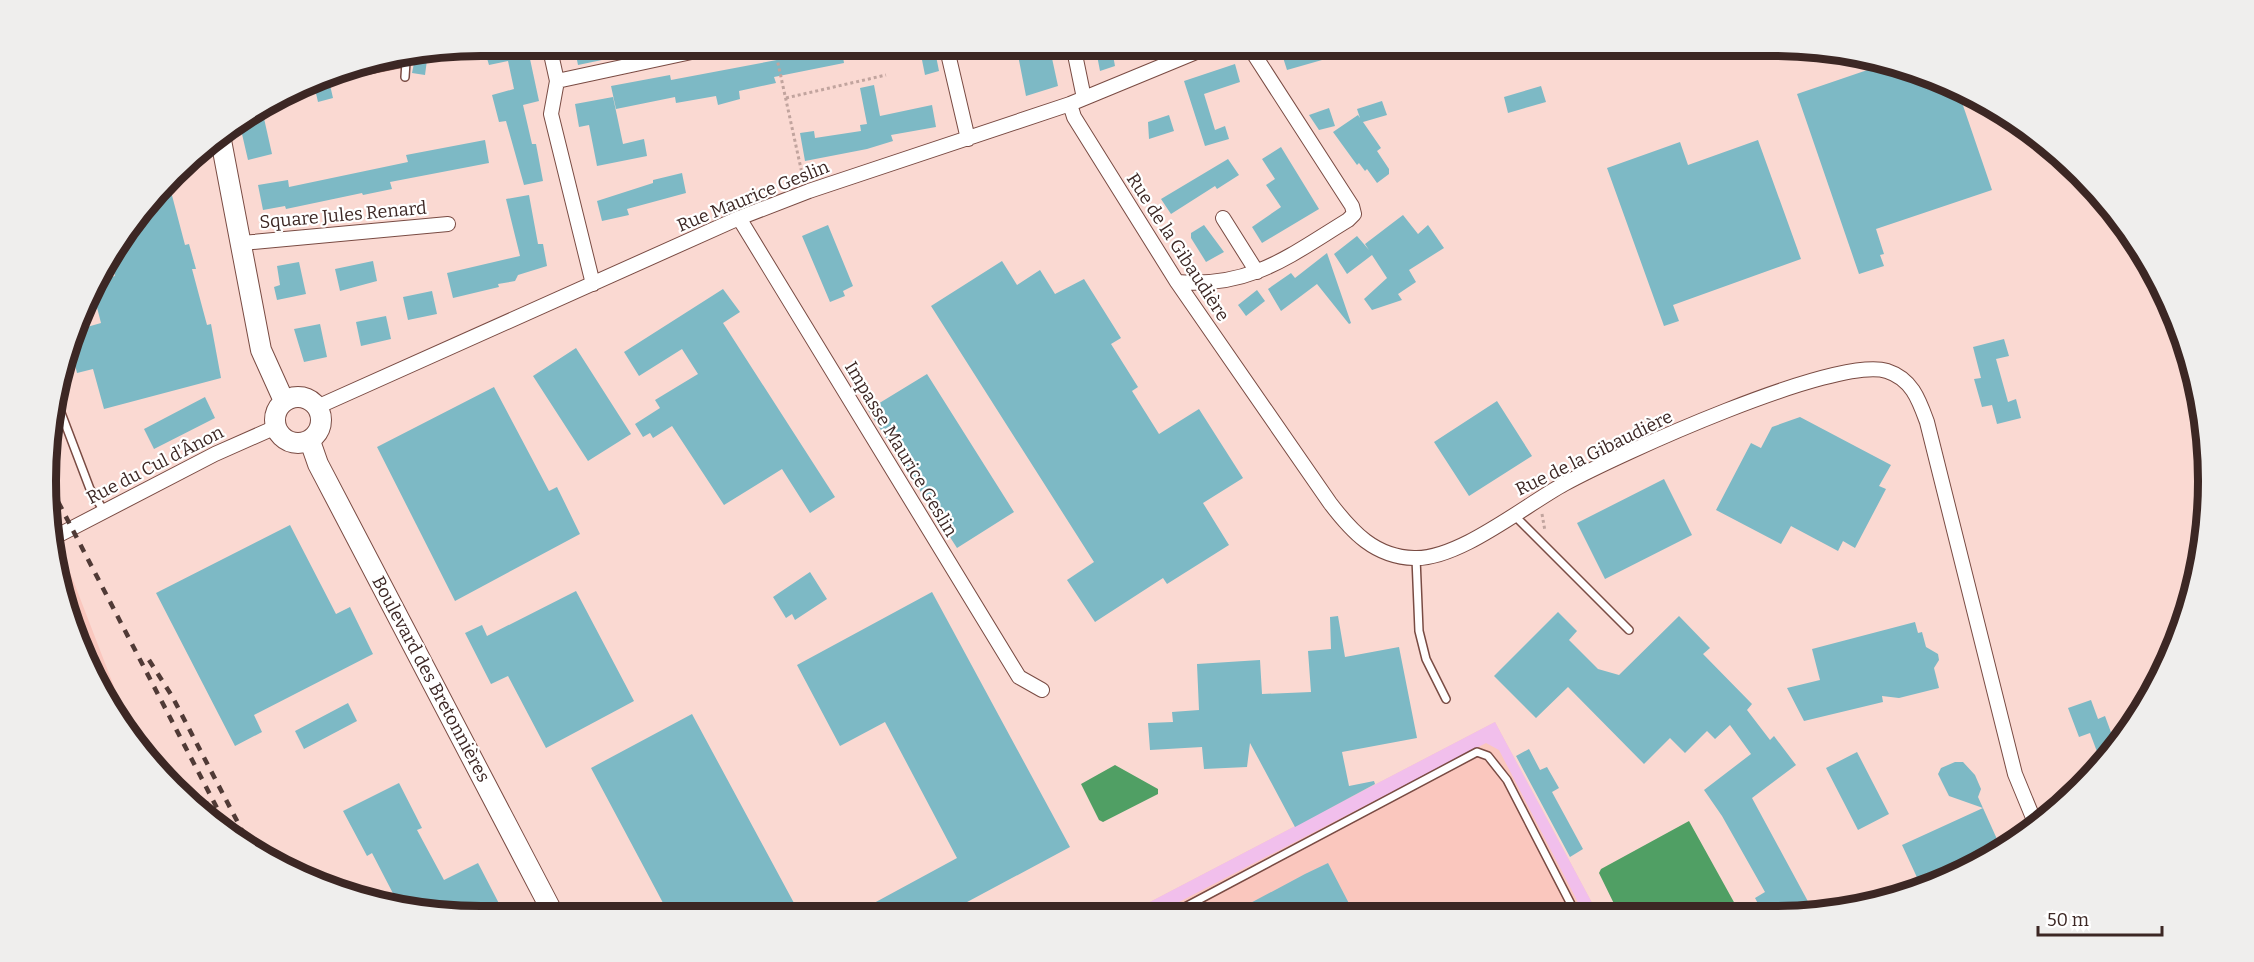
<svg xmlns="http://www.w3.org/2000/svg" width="2254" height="962" viewBox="0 0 2254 962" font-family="Bitter,serif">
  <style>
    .built { fill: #fac7be }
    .green { fill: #f1bfec }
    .water { fill: #509f64 }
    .building { fill: #7db9c5 }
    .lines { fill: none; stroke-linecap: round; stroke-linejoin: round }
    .lane-casing { stroke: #794b43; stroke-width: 10 }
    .street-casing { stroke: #794b43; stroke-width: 16 }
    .secondary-casing { stroke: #794b43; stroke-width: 22 }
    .path { stroke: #c1a49e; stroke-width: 3; stroke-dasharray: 3 3; stroke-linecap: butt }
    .lane { stroke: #fff; stroke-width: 7 }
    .street { stroke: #fff; stroke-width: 14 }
    .secondary { stroke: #fff; stroke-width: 20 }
    .rail { stroke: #503a36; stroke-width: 4.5; stroke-dasharray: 8 8; stroke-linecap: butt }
    .labels { text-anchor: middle; stroke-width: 4.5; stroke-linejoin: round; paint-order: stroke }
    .street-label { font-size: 18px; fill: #3c2724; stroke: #fff }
    .rim { fill: none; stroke: #3c2724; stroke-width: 8 }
  </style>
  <rect width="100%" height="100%" fill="#fad9d2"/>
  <!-- built -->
  <path class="built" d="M63,554L135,741L118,723L78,648L53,566V559Z
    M1495,722L1598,914L1125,915Z"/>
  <!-- green -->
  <path class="green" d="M1495,722L1598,914H1584L1499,750L1486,743L1154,915H1125Z"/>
  <!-- water -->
  <path class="water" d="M1115,765L1158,789V794L1103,822L1099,820L1081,784Z
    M1689,821L1740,913L1619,914L1599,873L1601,869Z"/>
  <!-- building -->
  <path class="building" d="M483,45H527L539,101L523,105L532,144H536L543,181L524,185L506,121L499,122L492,95L514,89L508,61L489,65Z
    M574,45H644L645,51L578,65Z
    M819,45H841L844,63L774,77L776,83L739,91L740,99L718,105L716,96L676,103L675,97L616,109L611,86L670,75L671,80L782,59L780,52Z
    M1016,45H1033L1034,52L1050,49L1058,86L1026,96Z
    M1095,45H1111L1115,66L1100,71Z
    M1279,45H1363L1364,48L1287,70Z
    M936,56L939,71L925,75L922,60Z
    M415,58L427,60L425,75L412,73Z
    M1235,64L1240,82L1204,94L1215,130L1225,126L1229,139L1205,146L1184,81Z
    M1885,64L1913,68L1957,88L1992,190L1876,229L1884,254L1880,255L1884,266L1859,274L1797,94Z
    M330,85L333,98L318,102L315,89Z
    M874,85L880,116L932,105L936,127L891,135L893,141L867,149L805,161L800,133L814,131L815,138L861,131L860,125L867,124L860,88Z
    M1541,86L1546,102L1508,113L1504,97Z
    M613,97L623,144L644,139L647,156L597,166L589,125L579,127L575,104Z
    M1382,101L1387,115L1363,122L1381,148L1377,151L1389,169V174L1377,183L1367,169L1365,171L1359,163L1357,165L1333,132L1358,115L1360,118L1357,109Z
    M261,105L272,154L248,160L239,121Z
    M1329,108L1335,126L1319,130L1309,115Z
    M1169,115L1174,131L1149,139L1148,122Z
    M485,140L489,163L390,182L392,189L363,195L362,193L286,209L285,206L263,210L258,185L288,180L289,187L408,162L406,155Z
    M1758,140L1801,259L1673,305L1679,321L1664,326L1607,168L1680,142L1688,165Z
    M1281,147L1319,209L1262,243L1252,227L1281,207L1266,185L1275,179L1262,159Z
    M1228,159L1239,175L1217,189L1215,186L1171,214L1161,199Z
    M682,173L686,193L627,209L629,215L602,221L597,201L653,183V180Z
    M169,184L185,245L189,244L196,269H192L207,325L211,324L221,378L104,409L93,369L77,373L75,365L62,369L68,341L73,331L101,323L92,288L95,281L115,276L109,256Z
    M529,195L538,244H543L547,266L518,275L515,281L498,284L499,287L453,298L447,273L520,256L506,199Z
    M1403,215L1418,234L1428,225L1444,248L1409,270L1416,282L1398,294L1402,300L1372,310L1364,299L1387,278L1372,255L1347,274L1334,254L1357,236L1369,250L1365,244Z
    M828,225L853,286L843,291L845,296L830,302L802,236Z
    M1204,225L1224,252L1206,262L1191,238V233Z
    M1327,253L1351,323L1349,324L1317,284L1281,311L1268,289L1291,273L1295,278Z
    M373,261L377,281L340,291L335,269Z
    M1002,261L1017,285L1040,270L1055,294L1084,279L1121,338L1111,344L1138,387L1132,391L1159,434L1199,409L1243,478L1203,503L1229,545L1167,584L1163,578L1095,622L1067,580L1094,562L931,306Z
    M299,262L306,294L277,300L274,287L280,285L277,266Z
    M723,289L740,312L723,323L835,497L810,513L782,469L724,505L672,426L653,438L650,433L643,437L635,424L660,408L655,400L698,374L682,349L639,376L624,352Z
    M1257,290L1265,301L1246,316L1238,305Z
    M432,291L437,314L408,320L403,297Z
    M386,316L391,339L361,346L356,322Z
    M320,324L327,357L304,362L294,329Z
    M2004,339L2009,356L1996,359L2008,402L2016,399L2021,418L1997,424L1992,405L1982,407L1974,379L1981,378L1973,347Z
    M576,348L631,434L588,461L533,376Z
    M927,374L1014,512L957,548L868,410Z
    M494,387L549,491L557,487L580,534L455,601L377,447Z
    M205,397L215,418L154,449L144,429Z
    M1497,401L1532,456L1469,496L1434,442Z
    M1800,417L1891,465L1879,486L1886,489L1855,548L1843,541L1838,551L1791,526L1781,544L1716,510L1751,443L1761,448L1772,427Z
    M1664,479L1692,535L1605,579L1577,523Z
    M290,525L336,614L350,607L373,654L254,715L262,732L235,746L156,593Z
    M810,572L827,599L795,620L792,614L786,618L773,597Z
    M576,591L634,701L546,748L508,676L491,684L465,633L482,625L487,636Z
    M932,592L1070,847L941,916H850L957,858L885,722L840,746L797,665Z
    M1558,612L1577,631L1569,640L1598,669L1619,675L1679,616L1710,648L1703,654L1752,704L1747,710L1770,740L1774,736L1796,765L1752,798L1811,907L1799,913H1763L1755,898L1765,892L1722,816L1704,790L1751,754L1730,725L1715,739L1707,731L1685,753L1670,738L1644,764L1568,687L1536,718L1494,676Z
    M1338,616L1345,657L1399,647L1417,738L1342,752L1349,786L1374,781L1375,784L1295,827L1250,743L1247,767L1204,769L1202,747L1150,750L1148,723L1173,722L1172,712L1199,710L1197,664L1260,660L1262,694L1311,692L1308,651L1331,649L1330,617Z
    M1915,622L1918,633L1922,632L1926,647L1938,654L1939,660L1934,668L1939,688L1899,698L1882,696L1883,702L1804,721L1787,688L1820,680L1812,649Z
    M2091,700L2098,719L2105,716L2116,746L2109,754L2099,757L2090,733L2079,737L2068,708Z
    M348,703L357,721L304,749L295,731Z
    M692,714L801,916H670L591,768Z
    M1529,749L1540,770L1547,767L1559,788L1552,792L1583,849L1570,857L1516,756Z
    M1857,752L1889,814L1858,830L1826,768Z
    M1955,762H1963L1975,775L1981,789L1978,797L2001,848L1966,872L1921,886L1902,845L1983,808L1949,796L1938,774L1941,768Z
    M399,783L422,828L417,830L444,880L478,863L506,917H481L398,903L372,853L367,856L343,811Z
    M1328,863L1355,915H1228L1305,874Z"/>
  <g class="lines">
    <!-- lane casing -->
    <g class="lane-casing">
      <path id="lane" d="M313,81L406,62L405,77
        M55,397L90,489L104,511
        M1514,515L1629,630
        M1416,558L1419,631L1426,659L1446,699
        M1170,915L1477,752L1488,756L1507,780L1576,914"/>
    </g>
    <!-- street casing -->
    <g class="street-casing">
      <path id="street" d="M549,45L557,81L551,114L593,284
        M946,45L968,139
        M1073,45L1084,98
        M557,81L724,45
        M1070,104L1074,117L1177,282L1330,503C1352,532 1375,557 1414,558C1458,560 1524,506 1564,484C1617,455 1836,355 1887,371C1912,379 1919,400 1927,422L2015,774L2036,825
        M739,218L1019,677L1042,690
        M1223,218L1257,272
        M242,243L448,224
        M1177,282C1251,288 1289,256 1348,220L1354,214L1352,206L1248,45
        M317,407L739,218L809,191L1070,104L1213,45
        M53,538L215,454L276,427"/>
    </g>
    <!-- secondary casing -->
    <g class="secondary-casing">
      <path id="secondary" d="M220,135L261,350L284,401
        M275 420a23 23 0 1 1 46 0a23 23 0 1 1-46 0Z
        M310,441L318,464L555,917"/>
    </g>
    <!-- path -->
    <path class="path" d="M774,45L803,178
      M786,98L886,75
      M1542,514L1545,531"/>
    <!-- lane -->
    <use href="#lane" class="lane"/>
    <!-- street -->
    <use href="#street" class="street"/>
    <!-- secondary -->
    <use href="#secondary" class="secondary"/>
    <!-- rail -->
    <path class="rail" d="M51,488L231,835
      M149,660L172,696L249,844
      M206,802L215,826"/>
  </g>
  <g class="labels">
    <!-- street labels -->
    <g class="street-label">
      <text transform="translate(753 196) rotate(-22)" y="6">Rue Maurice Geslin</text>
      <text transform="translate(343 215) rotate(-5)" y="6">Square Jules Renard</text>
      <text transform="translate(1178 247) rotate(57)" y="6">Rue de la Gibaudière</text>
      <text transform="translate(901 449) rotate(59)" y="6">Impasse Maurice Geslin</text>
      <text transform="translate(1594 453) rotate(-26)" y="6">Rue de la Gibaudière</text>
      <text transform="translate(155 465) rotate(-27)" y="6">Rue du Cul d'Ânon</text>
      <text transform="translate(431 679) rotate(62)" y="6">Boulevard des Bretonnières</text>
    </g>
  </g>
  <!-- crop -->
  <path d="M0 0H2254V962H0ZM481 56H1773A425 425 0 0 1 2198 481V481A425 425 0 0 1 1773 906H481A425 425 0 0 1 56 481V481A425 425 0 0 1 481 56Z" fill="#efeeed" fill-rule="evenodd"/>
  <path class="rim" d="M481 56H1773A425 425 0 0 1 2198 481V481A425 425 0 0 1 1773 906H481A425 425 0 0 1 56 481V481A425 425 0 0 1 481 56Z"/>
  <!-- scale -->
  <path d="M2038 926v9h124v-9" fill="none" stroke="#3c2724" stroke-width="3"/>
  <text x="2047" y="926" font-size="18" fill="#3c2724" stroke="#ffffff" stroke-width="4.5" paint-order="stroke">50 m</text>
</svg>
